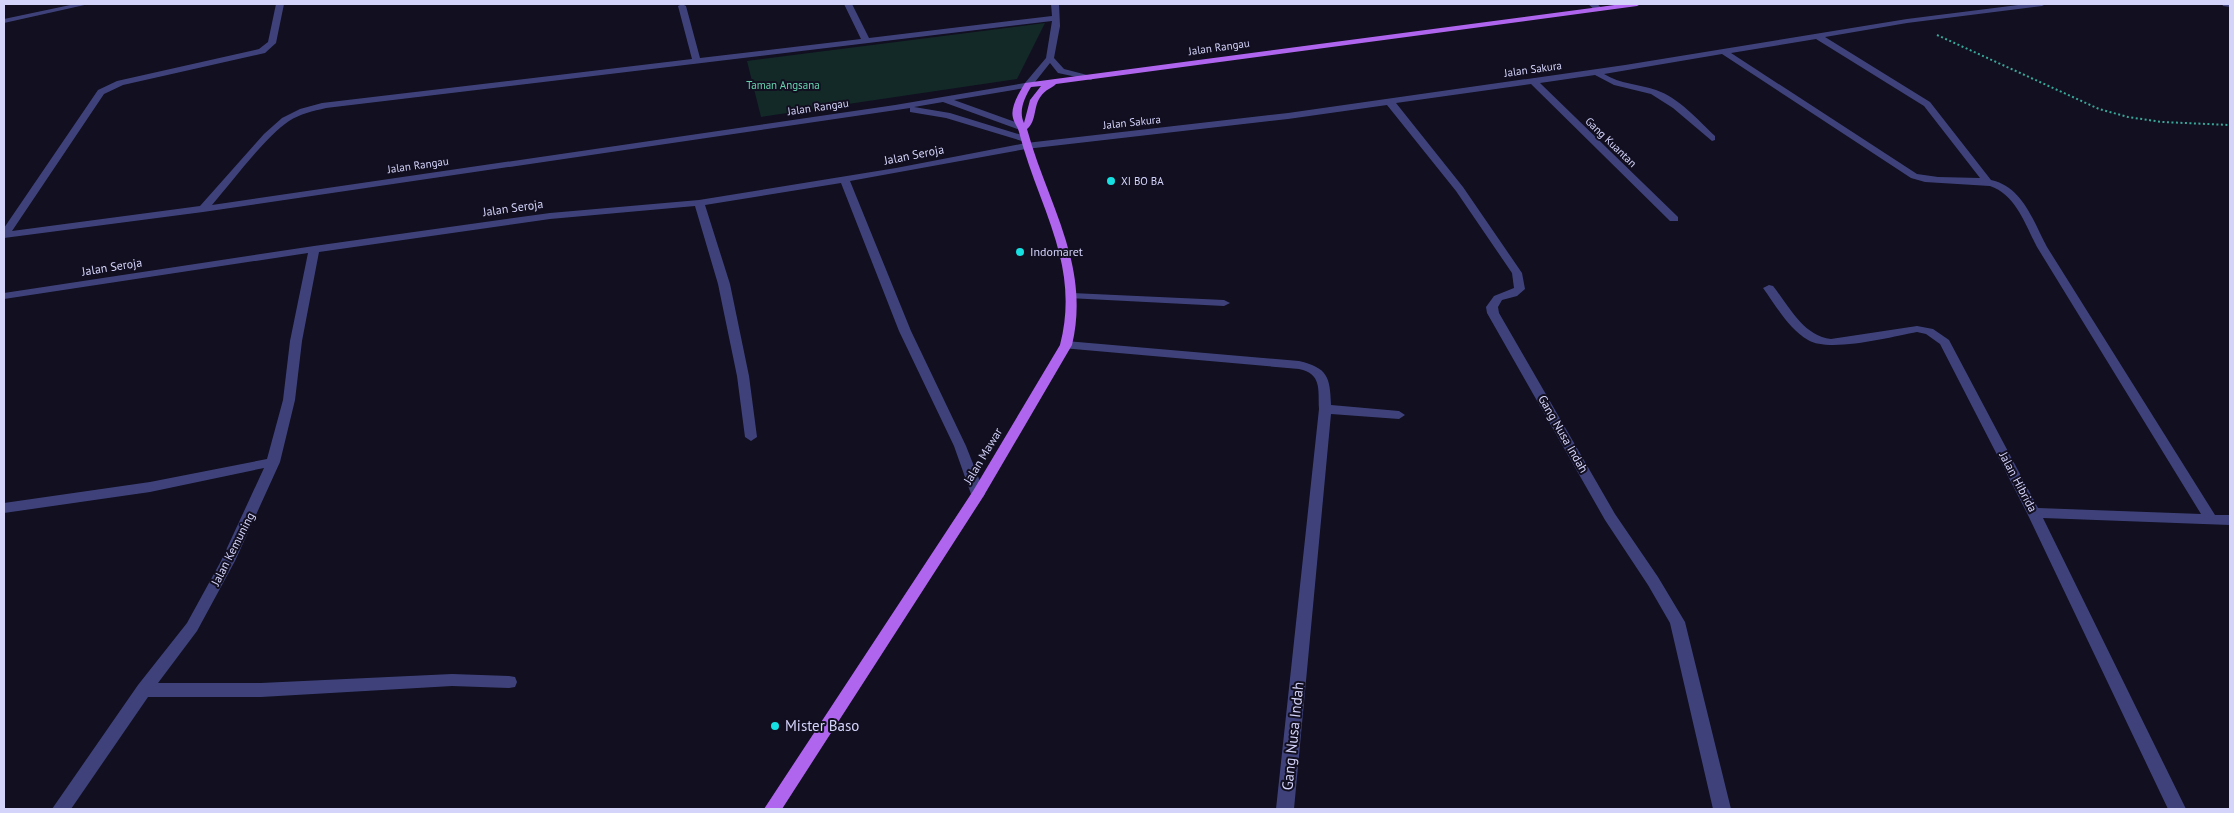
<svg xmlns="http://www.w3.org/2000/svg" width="2234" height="813" viewBox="0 0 2234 813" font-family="'PT Sans',sans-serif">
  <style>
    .green { fill: #132927 }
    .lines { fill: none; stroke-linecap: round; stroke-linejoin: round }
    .path { stroke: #3aa797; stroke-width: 2; stroke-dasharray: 2 2.5; stroke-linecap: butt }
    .minor { fill: #3f427a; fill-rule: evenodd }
    .major { fill: #b065ef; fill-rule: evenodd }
    .poi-dot { fill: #17e0e2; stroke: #110f20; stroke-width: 2 }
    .labels { text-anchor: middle; stroke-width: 4; stroke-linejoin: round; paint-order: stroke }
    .far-street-label { font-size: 11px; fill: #d4d3fa; stroke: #110f20 }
    .far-park-label { font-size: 11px; fill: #67d3ae; stroke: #110f20 }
    .far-poi-label { font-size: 11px; fill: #d4d3fa; stroke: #110f20; text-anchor: start }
    .street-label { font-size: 12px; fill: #d4d3fa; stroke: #110f20 }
    .poi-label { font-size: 12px; fill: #d4d3fa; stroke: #110f20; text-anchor: start }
    .near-poi-label { font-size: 15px; fill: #d4d3fa; stroke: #110f20; text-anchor: start }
    .near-street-label { font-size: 15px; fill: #d4d3fa; stroke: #110f20 }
  </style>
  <rect width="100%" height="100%" fill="#110f20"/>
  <!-- green -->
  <path class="green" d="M1045,23L1017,79L761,117L747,61Z"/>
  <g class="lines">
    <!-- path -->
    <path class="path" d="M1937,35L2099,109L2128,117L2162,122L2230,125"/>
    <!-- minor -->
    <path class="minor" d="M75,4H89L4,23V19Z
      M276,4H284L276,43L265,53L123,85L104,94L12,231L200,206L264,134L282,118L300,109L322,103L692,59L678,6L682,4L686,6L700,58L861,39L844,4H852L869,38L1052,16L1051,4H1059L1060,26L1054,58L1064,69L1095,77L1091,80L1058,73L1050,63L1031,87L954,100L1026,126L1028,128L1023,131L943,102L914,107L950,113L1028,137V141L1025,142L946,118L910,112V108L203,212L4,238V228L98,90L117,81L259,49L268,42ZM1052,21L1046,58L1025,83L895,105L212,205C232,182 265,137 289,121C300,114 313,111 326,108Z
      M1588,4H1597L1603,9L1596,11Z
      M2026,4H2046L2042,6L1907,23L1825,37L1930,102L1991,180C2023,187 2033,221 2047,247L2215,515H2230V525L2043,518L2186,809H2168L2027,513L1940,344L1926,334L1917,332C1891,337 1829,353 1808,340C1789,329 1776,306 1763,288L1769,285L1773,286C1789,306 1803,336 1831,339L1917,326L1933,329L1949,340L2038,508L2201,514L2037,247C2025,224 2016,195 1990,186L1925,182L1911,178L1722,54L1604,74C1620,84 1639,84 1656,90C1679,98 1698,120 1715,136V140L1712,141L1673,108L1651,94L1614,85L1595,75L1540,83L1678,217V221H1670L1531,84L1396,103L1463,187L1522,273L1525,289L1517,296L1502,300L1498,307L1499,313L1615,514L1658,577L1685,622L1731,809H1713L1670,623L1648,585L1605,520L1487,313L1486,307L1494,296L1514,288L1512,273L1456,191L1387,105L1288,119L1026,149L850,181L911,331L966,446L985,494L983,497H973L971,494L954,446L899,331L841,183L705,205L730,284L749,376L757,437L751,441L745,437L737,376L718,284L695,206L550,219L319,252L302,341L295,400L280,462L235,561L197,631L158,683H261L452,674L509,676L515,677L517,682L515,687L509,688L452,686L261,697H148L71,809H52L138,685L187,623L221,561L264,468L150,492L4,513V503L150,482L267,459L283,400L290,341L308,253L4,299V293L314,246L550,213L699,200L896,168L1026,143L1288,113L1625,65L1907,19ZM1816,39L1924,106L1980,178L1938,177L1917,174L1731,53Z
      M2222,4H2230V7L2223,6Z
      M1072,293L1224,300L1230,303L1224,306L1068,298L1066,296Z
      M1066,341L1299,361C1328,368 1330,377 1331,405L1399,411L1405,415L1399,419L1331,414L1294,809H1276L1319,409C1318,389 1322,374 1299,369L1062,348L1060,345Z"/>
    <!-- major -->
    <path class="major" d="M1622,4H1641L1637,6L1056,84C1052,88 1045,90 1041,96C1033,106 1037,121 1027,129C1047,203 1091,265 1072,345L983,497L782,809H764L973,491L1060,345C1081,264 1038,207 1019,132C1018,127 1014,123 1013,118C1010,107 1019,93 1025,83ZM1041,86L1030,100L1024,123C1018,111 1025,97 1031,87Z"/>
  </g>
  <!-- markers -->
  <g class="poi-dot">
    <circle cx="1111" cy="181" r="5"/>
    <circle cx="1020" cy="252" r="5"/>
    <circle cx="775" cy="726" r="5"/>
  </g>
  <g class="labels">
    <!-- far-street labels -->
    <g class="far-street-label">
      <text transform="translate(1219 47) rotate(-8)" y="4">Jalan Rangau</text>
      <text transform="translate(1533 69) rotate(-8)" y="4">Jalan Sakura</text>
      <text transform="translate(818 107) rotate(-8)" y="4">Jalan Rangau</text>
      <text transform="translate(1132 122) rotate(-6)" y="4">Jalan Sakura</text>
      <text transform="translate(1611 142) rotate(44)" y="4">Gang Kuantan</text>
      <text transform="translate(418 165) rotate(-8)" y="4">Jalan Rangau</text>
    </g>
    <!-- far-park labels -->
    <g class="far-park-label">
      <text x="783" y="89">Taman Angsana</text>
    </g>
    <!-- far-poi labels -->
    <g class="far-poi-label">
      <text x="1121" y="185">XI BO BA</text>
    </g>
    <!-- street labels -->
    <g class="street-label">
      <text transform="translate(914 155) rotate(-11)" y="4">Jalan Seroja</text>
      <text transform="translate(513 208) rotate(-8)" y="4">Jalan Seroja</text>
      <text transform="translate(112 267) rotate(-9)" y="4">Jalan Seroja</text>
      <text transform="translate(1563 434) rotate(60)" y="4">Gang Nusa Indah</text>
      <text transform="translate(983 456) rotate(-59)" y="4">Jalan Mawar</text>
      <text transform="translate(2018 482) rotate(62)" y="4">Jalan Hibrida</text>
      <text transform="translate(233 549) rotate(-63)" y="4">Jalan Kemuning</text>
    </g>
    <!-- poi labels -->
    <g class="poi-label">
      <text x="1030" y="256">Indomaret</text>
    </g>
    <!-- near-poi labels -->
    <g class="near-poi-label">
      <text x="785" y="731">Mister Baso</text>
    </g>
    <!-- near-street labels -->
    <g class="near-street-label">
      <text transform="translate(1293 736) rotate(-84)" y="5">Gang Nusa Indah</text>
    </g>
  </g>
  <!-- border -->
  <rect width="2234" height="813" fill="none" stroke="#d4d3fa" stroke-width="10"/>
</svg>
